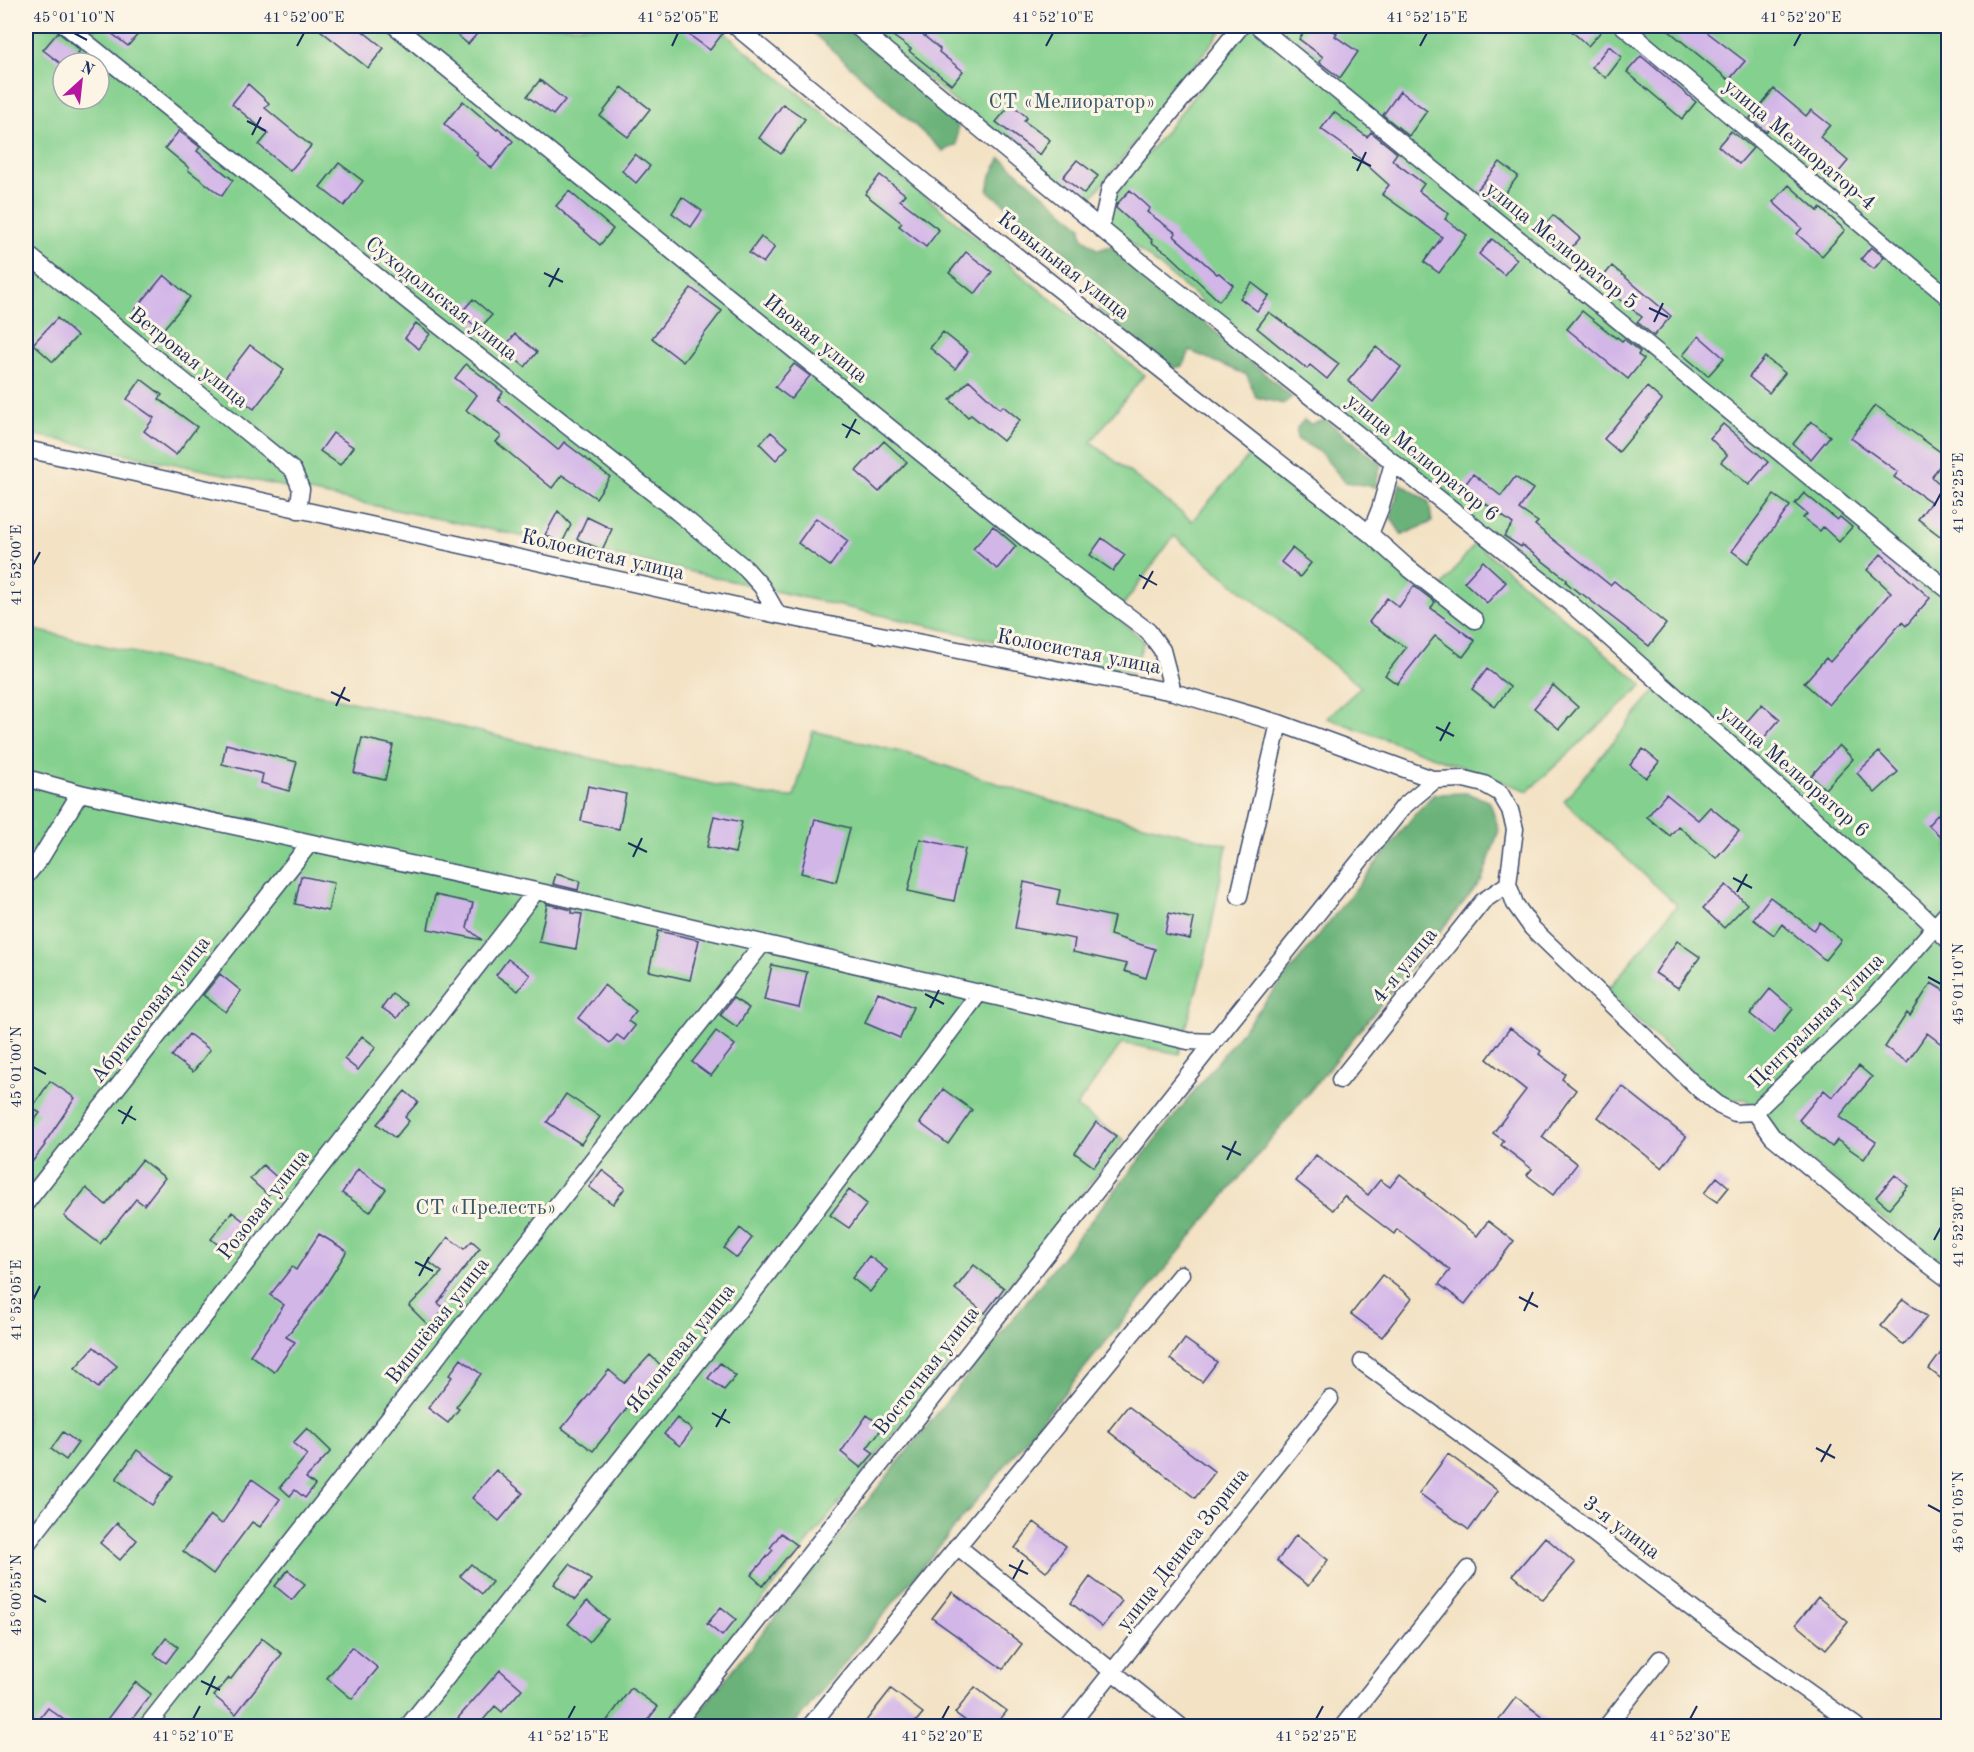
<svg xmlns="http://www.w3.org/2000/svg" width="1974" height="1752" viewBox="0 0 1974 1752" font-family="'Old Standard TT',serif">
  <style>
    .green { fill: #84d08e; stroke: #508076; stroke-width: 1.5; fill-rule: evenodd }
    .forest { fill: #6bb279; stroke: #43706c; stroke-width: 1.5 }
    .building { fill: #d3b6e8 }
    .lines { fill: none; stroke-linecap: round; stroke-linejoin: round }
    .street-casing { stroke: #3b4a6d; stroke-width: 19 }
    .street { stroke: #fff; stroke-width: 16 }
    .ticks { fill: none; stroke: #1b2f5e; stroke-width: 2 }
    .labels { text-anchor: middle; stroke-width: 6; stroke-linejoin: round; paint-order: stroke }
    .park-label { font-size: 21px; fill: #35576a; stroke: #fcf5e5 }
    .street-label { font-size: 21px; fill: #1b2f5e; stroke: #fcf5e5 }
    .neatline { fill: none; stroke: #1b2f5e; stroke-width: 2 }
    .ticks-label { font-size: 15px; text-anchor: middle; fill: #1b2f5e }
  </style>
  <rect width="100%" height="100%" fill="#fcf5e5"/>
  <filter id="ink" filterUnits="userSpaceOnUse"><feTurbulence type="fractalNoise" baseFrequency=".0167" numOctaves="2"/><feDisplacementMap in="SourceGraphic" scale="12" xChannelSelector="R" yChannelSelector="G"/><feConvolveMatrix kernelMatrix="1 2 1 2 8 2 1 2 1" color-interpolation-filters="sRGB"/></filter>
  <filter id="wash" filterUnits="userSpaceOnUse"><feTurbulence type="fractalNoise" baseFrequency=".008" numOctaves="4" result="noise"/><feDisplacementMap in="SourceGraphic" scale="24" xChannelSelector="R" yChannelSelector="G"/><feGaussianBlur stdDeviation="1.35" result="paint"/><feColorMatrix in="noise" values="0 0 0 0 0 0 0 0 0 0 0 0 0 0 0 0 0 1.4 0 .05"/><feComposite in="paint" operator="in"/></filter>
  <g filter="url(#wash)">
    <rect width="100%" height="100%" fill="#f3e2c4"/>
    <!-- green -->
    <path class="green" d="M26,26H716L1144,375L1091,442L1192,521L1253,451L1435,596L1475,543L1643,685L1528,791L1327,718L1361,687L1174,536L1115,616L1144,641L1133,673L679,569L26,433V407L33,393L26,388ZM63,63H99V99H63Z
      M863,26H1225L1086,205L1079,204Z
      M1250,26H1948V1267L1882,1218L1775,1133L1745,1099L1722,1100L1607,991L1677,905L1564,801L1665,679L1098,216Z
      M26,628L440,722L567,753L767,796L794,797L813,731L913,755L1047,800L1227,845L1205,959L1179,1054L1122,1043L1076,1107L1124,1140L664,1726H26Z"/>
    <!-- forest -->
    <path class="forest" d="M806,26H843L958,118L957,145L943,151Z
      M1001,158L1081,226L1082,237L1098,250L1114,245L1292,397L1283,404L1256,397L1247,375L1190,351L1183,366L1172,368L1100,313L1090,282L1058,247L988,191L991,175Z
      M1304,420L1310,424L1326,420L1381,464L1375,487L1345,482L1320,452L1297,439V428Z
      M1400,483L1429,502L1432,522L1402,535L1391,518Z
      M1468,793L1490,802L1499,830L1482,880L793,1726H688L1416,813L1434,794Z"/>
    <g id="blocks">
      <!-- building -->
      <path class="building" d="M102,26H130L139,33L128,46Z
        M315,26H356L384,48L368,68Z
        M446,26H484L468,44Z
        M677,26H713L723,33L710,50Z
        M879,26H912L940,49L939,52L963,71L952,85L909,51L911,49Z
        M1309,26H1326L1337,33L1335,36L1358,52L1340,78L1319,62L1323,57L1299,39Z
        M1566,26H1606L1588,46Z
        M1663,26H1699L1745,61L1729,80Z
        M58,32L80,50L78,53L91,63H60L43,50Z
        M1609,46L1622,57L1606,78L1592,67Z
        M1641,56L1696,102L1682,119L1627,72Z
        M540,80L565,100L553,115L527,96Z
        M248,84L269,103L265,108L311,146L290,171L259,145L268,134L232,104Z
        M622,87L650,109L628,137L600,116Z
        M1774,89L1806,116L1811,110L1830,125L1820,137L1848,161L1833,179L1773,127L1771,126L1766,132L1750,118Z
        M1400,91L1427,111L1409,136L1383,115Z
        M463,101L497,130L498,128L513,141L492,168L476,155L478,153L444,124Z
        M783,104L805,119L781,154L759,138Z
        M1011,104L1027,117L1024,121L1050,140L1040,155L996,122Z
        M1334,112L1367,137L1371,132L1397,153L1392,160L1424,184L1419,191L1449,214L1445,219L1467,235L1439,273L1424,262L1442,237L1382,194L1389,185L1349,149L1321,129Z
        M179,131L200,147L197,151L233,180L222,196L188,170L189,168L165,148Z
        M1731,131L1753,148L1739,164L1718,146Z
        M635,154L650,166L636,183L622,171Z
        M1077,160L1098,176L1084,194L1063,177Z
        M1500,162L1518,176L1497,204L1478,189Z
        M339,163L363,181L344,206L320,187Z
        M880,175L905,194L900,200L939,230L926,247L899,226L902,223L865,194Z
        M1789,185L1818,211L1820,208L1845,230L1822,256L1797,234L1802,228L1773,202Z
        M1130,190L1150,208L1147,212L1176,233L1174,236L1217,274L1219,273L1233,285L1219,301L1169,254L1151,242L1152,240L1116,208L1117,204Z
        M569,191L613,229L600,245L556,206Z
        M682,197L702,211L691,227L672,213Z
        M1553,215L1580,238L1565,255L1538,233Z
        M761,237L775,247L763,263L749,253Z
        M1492,239L1517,259L1504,275L1479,254Z
        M1871,247L1884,257L1874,269L1861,259Z
        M966,252L992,272L975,294L949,273Z
        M1612,266L1671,316L1654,336L1637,322L1642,317L1598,283Z
        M164,275L190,297L160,333L134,311Z
        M1252,283L1269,296L1257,311L1240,298Z
        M691,288L722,311L683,362L652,338Z
        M473,299L492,315L479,329L460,314Z
        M1582,311L1616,338L1617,337L1622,341L1624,339L1640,352L1638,355L1644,359L1628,379L1567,329Z
        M1269,312L1339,364L1327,379L1310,365L1307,369L1257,328Z
        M57,318L77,336L53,362L33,344Z
        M416,323L430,334L419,349L405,338Z
        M943,332L968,352L955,369L930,348Z
        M515,334L537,352L525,367L503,349Z
        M1699,336L1724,358L1708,376L1683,355Z
        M250,345L284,370L254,409L220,384Z
        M1376,347L1401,367L1373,402L1348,381Z
        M1765,357L1785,373L1769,393L1749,377Z
        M466,364L503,392L498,400L558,450L564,442L610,477L596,498L562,475L552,488L496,442L501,436L466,410L477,395L455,378Z
        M794,364L810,376L791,399L775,387Z
        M141,379L162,395L159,399L197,427L176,455L144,431L154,418L127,399Z
        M969,380L1000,409L1003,406L1020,420L1003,441L971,415L968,417L950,400Z
        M1647,387L1662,400L1619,452L1604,439Z
        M1875,405L1946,456L1932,477L1943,487L1948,480V525L1940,536L1918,519L1931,502L1894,477L1898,472L1851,438Z
        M1811,421L1830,436L1811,459L1793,444Z
        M1723,424L1768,462L1749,485L1721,462L1727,455L1710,438Z
        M771,432L788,447L776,460L760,444Z
        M333,433L353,447L340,465L320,451Z
        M884,441L907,462L879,492L856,471Z
        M1473,474L1501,496L1515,477L1533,489L1519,509L1538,522L1535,525L1610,585L1614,581L1666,624L1649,646L1581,593L1580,594L1566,582L1567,580L1522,545L1521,547L1504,536L1513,524L1482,501L1476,508L1458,494Z
        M1804,493L1837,520L1840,517L1852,527L1839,542L1823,527L1820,531L1803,518L1807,514L1795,504Z
        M1774,495L1790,506L1748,563L1732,551Z
        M558,511L571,525L562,543L545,535Z
        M587,517L612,529L602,550L577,539Z
        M816,518L848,541L830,566L798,543Z
        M993,526L1016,546L997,569L973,549Z
        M1102,538L1125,555L1113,571L1090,555Z
        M1292,548L1311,563L1300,577L1281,562Z
        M1881,554L1930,598L1906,626L1902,622L1829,705L1804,683L1826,658L1830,662L1891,592L1867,570Z
        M1483,561L1506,582L1487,603L1464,582Z
        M1414,586L1435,602L1431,608L1475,641L1463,657L1435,636L1397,684L1385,675L1406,648L1369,622L1387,598L1399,607Z
        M1487,669L1510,687L1495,707L1472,689Z
        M1553,685L1578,707L1559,729L1534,708Z
        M1762,704L1780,719L1762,740L1744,725Z
        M362,738L393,745L385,780L354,773Z
        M226,744L297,762L289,791L261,783L263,774L222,764Z
        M1839,745L1853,759L1825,789L1811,776Z
        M1643,749L1659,762L1646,778L1630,765Z
        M1879,752L1898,772L1875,793L1857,773Z
        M588,786L626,794L619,829L581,821Z
        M1666,794L1698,820L1710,807L1739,831L1716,858L1678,826L1670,836L1647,817Z
        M1939,813L1948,821V843L1928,825Z
        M714,816L742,822L735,853L707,847Z
        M815,819L850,828L836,882L801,873Z
        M920,839L965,849L954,901L908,891Z
        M556,874L580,881L578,890L553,884Z
        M301,876L334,883L328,911L295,904Z
        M1024,882L1060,890L1057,905L1114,917L1110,935L1155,949L1146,978L1124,971L1127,964L1073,952L1075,939L1015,928Z
        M1726,885L1747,904L1724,928L1703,908Z
        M435,895L473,903L467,928L482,940L428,929Z
        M1770,897L1814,930L1820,922L1841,940L1825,960L1782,924L1774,935L1753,919Z
        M547,904L572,910V913L582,914L576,949L539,942Z
        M1169,913L1194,919L1190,939L1165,934Z
        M658,931L699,940L690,980L649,971Z
        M1677,941L1700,957L1678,988L1655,973Z
        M508,959L530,975L518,991L496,975Z
        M772,965L807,972L799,1008L764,1000Z
        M220,974L241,991L226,1012L203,995Z
        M1931,983L1948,993V1049L1927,1033L1907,1062L1885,1047L1907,1013L1910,1016Z
        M604,985L636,1011L628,1021L635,1026L624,1040L617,1035L610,1043L578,1018Z
        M1770,989L1793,1009L1774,1033L1750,1014Z
        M878,992L913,1007L900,1038L865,1023Z
        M392,994L407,1004L397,1018L382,1008Z
        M733,998L749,1008L737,1027L720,1015Z
        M1510,1028L1541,1051L1539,1054L1565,1074L1562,1079L1576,1090L1542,1137L1577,1164L1553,1195L1527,1175L1532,1169L1501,1145L1504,1141L1493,1133L1526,1090L1487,1059Z
        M716,1031L735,1045L711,1076L692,1062Z
        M189,1034L210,1050L193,1072L172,1056Z
        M362,1036L376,1047L358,1070L344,1059Z
        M1859,1066L1872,1077L1839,1117L1876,1142L1864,1159L1837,1140L1832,1147L1799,1120L1824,1090L1832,1097Z
        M50,1081L75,1098L44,1144L45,1145L26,1170V1131L40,1113L32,1108Z
        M1622,1086L1686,1137L1662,1168L1598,1117Z
        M943,1089L972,1110L948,1144L920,1123Z
        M405,1091L418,1102L405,1117L409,1121L395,1138L377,1124Z
        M566,1094L600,1117L581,1144L547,1122Z
        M1096,1122L1116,1136L1094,1167L1075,1153Z
        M1316,1155L1368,1195L1380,1180L1390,1187L1400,1174L1425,1194L1424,1195L1477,1236L1488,1221L1514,1241L1465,1304L1439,1284L1450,1270L1397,1229L1394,1234L1344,1196L1333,1210L1296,1181Z
        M142,1160L165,1178L144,1205L136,1199L100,1244L64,1216L86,1188L106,1205Z
        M263,1165L281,1181L268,1195L250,1179Z
        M358,1169L386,1189L370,1212L342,1193Z
        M602,1170L625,1188L613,1204L589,1187Z
        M1895,1175L1908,1186L1889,1208L1876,1197Z
        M1717,1177L1729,1187L1717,1202L1704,1193Z
        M849,1190L867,1204L849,1228L830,1215Z
        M232,1212L250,1226L229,1253L211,1239Z
        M740,1228L752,1238L737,1258L724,1248Z
        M319,1234L347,1251L322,1291L286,1337L295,1342L274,1372L250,1355L284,1305L270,1295L292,1267L296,1270Z
        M448,1237L464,1249L472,1241L480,1248L438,1303L445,1309L429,1326L409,1306L442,1272L429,1262Z
        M869,1256L887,1270L870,1292L852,1278Z
        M974,1265L1004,1288L985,1313L955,1289Z
        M1382,1275L1412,1298L1382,1337L1351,1314Z
        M1903,1299L1927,1317L1904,1345L1881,1326Z
        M1185,1339L1217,1362L1202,1382L1170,1359Z
        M1948,1343V1384L1929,1369Z
        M94,1347L117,1366L98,1388L75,1368Z
        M650,1355L665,1369L650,1386L647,1383L593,1451L562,1428L609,1370L624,1383Z
        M461,1359L481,1374L456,1407L459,1409L448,1423L428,1408L452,1377L449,1375Z
        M720,1363L736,1376L724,1390L708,1378Z
        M1128,1406L1215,1472L1195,1498L1108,1431Z
        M867,1415L883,1427L867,1448L874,1453L861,1468L841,1452Z
        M677,1418L692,1430L680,1446L664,1434Z
        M307,1428L331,1451L306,1478L315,1485L305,1498L295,1490L290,1496L280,1487L307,1455L293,1443Z
        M63,1432L78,1443L66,1460L51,1449Z
        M137,1450L173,1476L152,1505L116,1479Z
        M1448,1454L1498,1491L1469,1530L1419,1493Z
        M496,1470L523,1493L499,1521L472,1498Z
        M252,1479L280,1499L260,1527L252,1522L213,1574L183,1551L210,1515L222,1524Z
        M1034,1522L1066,1546L1046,1572L1015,1548Z
        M117,1523L137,1540L120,1560L100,1543Z
        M781,1533L797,1545L763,1586L751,1575L773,1550L770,1548Z
        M1296,1535L1328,1560L1308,1586L1277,1561Z
        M1545,1537L1575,1563L1543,1600L1513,1575Z
        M471,1564L492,1582L482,1594L460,1576Z
        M570,1564L591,1580L575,1600L554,1584Z
        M288,1570L305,1584L292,1600L275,1586Z
        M1090,1577L1122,1601L1102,1627L1071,1603Z
        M952,1592L1022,1644L1003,1669L932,1618Z
        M1818,1597L1848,1622L1826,1649L1796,1624Z
        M587,1601L608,1619L589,1642L568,1624Z
        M721,1607L736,1619L722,1636L707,1624Z
        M166,1638L178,1647L166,1663L154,1654Z
        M262,1638L282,1654L236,1714L214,1696L229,1678L231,1679Z
        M352,1647L378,1668L352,1699L327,1678Z
        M500,1670L522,1689L502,1712L495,1706L478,1726H468L458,1718Z
        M135,1682L151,1694L127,1726H102Z
        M975,1687L1007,1711L995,1726H973L955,1713Z
        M631,1688L658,1707L643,1726H603Z
        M891,1689L923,1713L912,1726H862Z
        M1516,1697L1555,1726H1494Z
        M48,1708L72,1726H34Z"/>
    </g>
  </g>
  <g filter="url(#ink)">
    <use href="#blocks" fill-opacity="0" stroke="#3b4a6d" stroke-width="1.5"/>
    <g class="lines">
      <!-- street casing -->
      <g class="street-casing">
        <path id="street" d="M66,26L409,302L676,511L746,569L762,587L778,615
          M395,26L1038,548L1148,631L1162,650L1173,692L1279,723L1435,780
          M735,26L957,209L1370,534
          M856,26L1145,265L1570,603L1915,908L1948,940
          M1258,26L1948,590
          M1623,26L1948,297
          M1101,228L1110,188L1241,26
          M26,253L293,470L301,489L298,510
          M26,449L778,615L1173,692
          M1393,463L1380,509L1370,534L1407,567L1475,620
          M26,778L80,793L536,891L1188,1041L1214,1042
          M26,876L40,859L80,793
          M1239,896L1279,723
          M1340,1080L1483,901L1508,884
          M1755,1112L1772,1136L1904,1246L1948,1279
          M26,1203L310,843
          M1362,1362L1520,1477L1699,1614L1856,1726
          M26,1545L536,891
          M957,1546L1180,1726
          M147,1726L763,943
          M408,1726L763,1280L980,992
          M674,1726L1214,1042L1404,806L1435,780L1464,779L1484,784L1500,793L1510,810L1515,829L1508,884L1515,904L1532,928L1700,1090L1720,1106L1735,1113L1755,1112L1875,996L1948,912
          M810,1726L1181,1274
          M1069,1726L1330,1399
          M1343,1726L1468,1569
          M1607,1726L1660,1659"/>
      </g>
      <!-- street -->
      <use href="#street" class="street"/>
    </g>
  </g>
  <!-- ticks -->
  <path class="ticks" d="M74,33L87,40M297,46L304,33M672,46L678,33M1046,46L1053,33M1420,46L1427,33M1794,46L1801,33M247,121L266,131M252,135L261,117M1352,157L1371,166M1357,171L1366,152M544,273L563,282M549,287L559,268M1649,308L1668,317M1654,322L1663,303M842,424L860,434M846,438L856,419M1934,506L1941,493M33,565L40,552M1139,575L1157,585M1143,589L1153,571M331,692L350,701M336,706L345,687M1436,727L1454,736M1440,741L1450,722M628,843L647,852M633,857L642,838M1733,878L1752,888M1737,892L1747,874M1928,977L1941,984M925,994L944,1004M930,1008L939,990M33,1067L46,1074M118,1110L136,1120M122,1124L132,1106M1222,1146L1241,1155M1227,1160L1236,1141M1934,1240L1941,1227M415,1262L433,1271M419,1276L429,1257M1519,1297L1538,1307M33,1300L40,1286M1524,1311L1533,1292M712,1413L730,1423M716,1427L726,1409M1816,1448L1835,1458M1821,1462L1831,1444M1928,1505L1941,1512M1009,1565L1028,1574M1013,1579L1023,1560M33,1595L46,1602M201,1681L220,1690M206,1695L215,1676M193,1719L200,1706M568,1719L575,1706M942,1719L949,1706M1316,1719L1323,1706M1690,1719L1697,1706"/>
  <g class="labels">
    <!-- park labels -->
    <g class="park-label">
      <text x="1072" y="108">СТ «Мелиоратор»</text>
      <text x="486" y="1214">СТ «Прелесть»</text>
    </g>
    <!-- street labels -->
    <g class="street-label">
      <text transform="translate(1800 144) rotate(40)" y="7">улица Мелиоратор-4</text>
      <text transform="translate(1562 245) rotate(39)" y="7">улица Мелиоратор 5</text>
      <text transform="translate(1064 265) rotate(38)" y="7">Ковыльная улица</text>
      <text transform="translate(442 298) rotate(38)" y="7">Суходольская улица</text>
      <text transform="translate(816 338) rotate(39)" y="7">Ивовая улица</text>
      <text transform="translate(189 357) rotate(39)" y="7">Ветровая улица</text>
      <text transform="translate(1423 457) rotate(39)" y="7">улица Мелиоратор 6</text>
      <text transform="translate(603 554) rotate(13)" y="7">Колосистая улица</text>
      <text transform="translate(1079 651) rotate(11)" y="7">Колосистая улица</text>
      <text transform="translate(1795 771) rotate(41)" y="7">улица Мелиоратор 6</text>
      <text transform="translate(1404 965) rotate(-51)" y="7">4-я улица</text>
      <text transform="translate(150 1009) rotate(-52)" y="7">Абрикосовая улица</text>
      <text transform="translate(1816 1020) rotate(-45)" y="7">Центральная улица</text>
      <text transform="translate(263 1204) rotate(-52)" y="7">Розовая улица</text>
      <text transform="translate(437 1320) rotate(-52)" y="7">Вишнёвая улица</text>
      <text transform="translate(680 1348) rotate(-51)" y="7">Яблоневая улица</text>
      <text transform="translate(926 1370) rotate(-52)" y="7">Восточная улица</text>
      <text transform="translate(1622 1527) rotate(37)" y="7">3-я улица</text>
      <text transform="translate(1182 1549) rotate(-52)" y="7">улица Дениса Зорина</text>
    </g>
  </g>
  <!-- margin -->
  <rect width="1974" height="1752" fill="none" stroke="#fcf5e5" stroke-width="66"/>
  <!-- north arrow -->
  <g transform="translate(81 81) rotate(27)"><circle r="28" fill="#fcf5e5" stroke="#a2a6af" stroke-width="1.5"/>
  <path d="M0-4.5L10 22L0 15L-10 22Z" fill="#b5179e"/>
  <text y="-9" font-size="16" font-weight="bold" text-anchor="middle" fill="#1b2f5e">N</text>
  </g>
  <rect x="33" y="33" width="1908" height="1686" class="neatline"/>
  <g class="ticks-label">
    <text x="74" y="22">45°01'10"N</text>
    <text x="304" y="22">41°52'00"E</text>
    <text x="678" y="22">41°52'05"E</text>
    <text x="1053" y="22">41°52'10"E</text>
    <text x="1427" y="22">41°52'15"E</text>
    <text x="1801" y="22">41°52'20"E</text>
    <text transform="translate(1958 493) rotate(-90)" y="5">41°52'25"E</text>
    <text transform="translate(16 565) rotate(-90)" y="5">41°52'00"E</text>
    <text transform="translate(1958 984) rotate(-90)" y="5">45°01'10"N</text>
    <text transform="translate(16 1067) rotate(-90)" y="5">45°01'00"N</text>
    <text transform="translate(1958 1227) rotate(-90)" y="5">41°52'30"E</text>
    <text transform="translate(16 1300) rotate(-90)" y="5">41°52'05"E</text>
    <text transform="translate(1958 1512) rotate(-90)" y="5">45°01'05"N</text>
    <text transform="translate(16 1595) rotate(-90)" y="5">45°00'55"N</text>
    <text x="193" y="1741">41°52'10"E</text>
    <text x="568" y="1741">41°52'15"E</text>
    <text x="942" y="1741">41°52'20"E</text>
    <text x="1316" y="1741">41°52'25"E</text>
    <text x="1690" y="1741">41°52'30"E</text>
  </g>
</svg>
